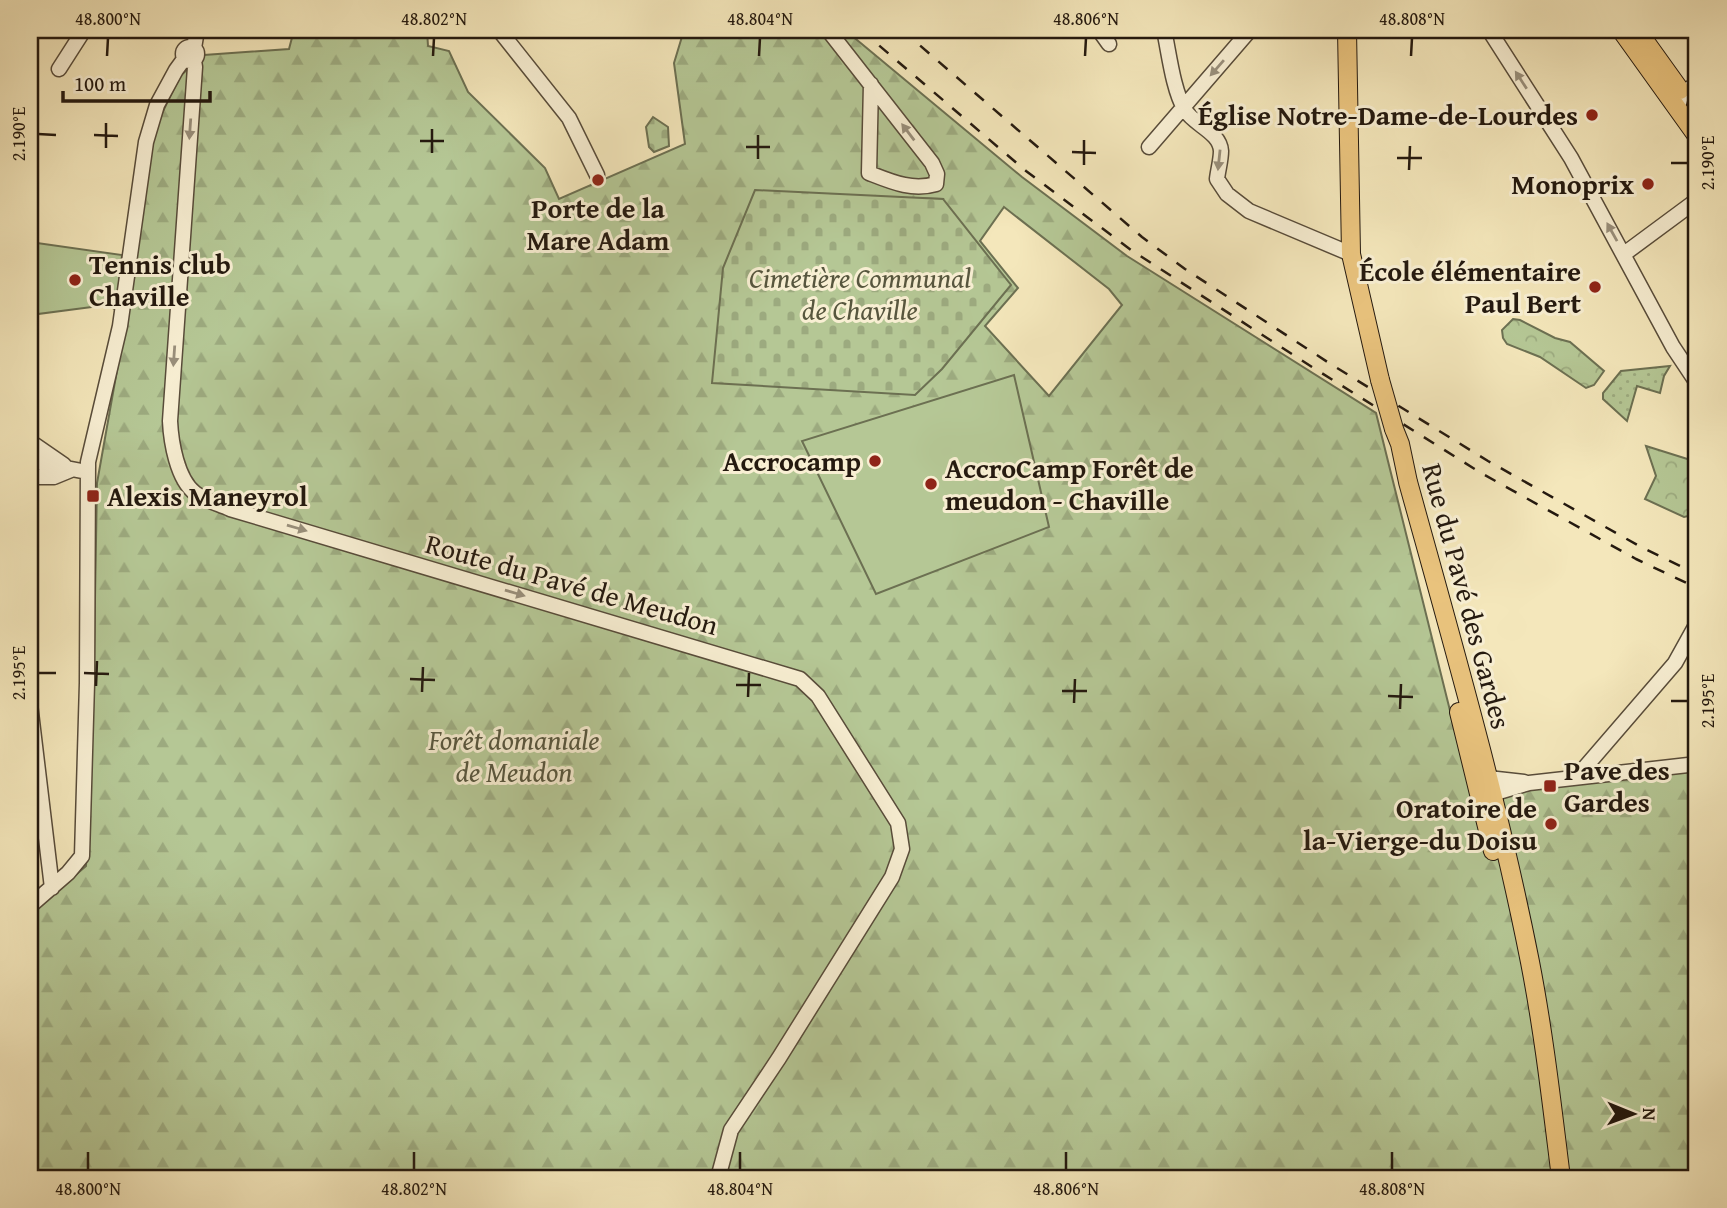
<svg xmlns="http://www.w3.org/2000/svg" width="1727" height="1208" viewBox="0 0 1727 1208" font-family="'Gentium Book Plus',serif">
  <style>
    .grass { fill: url(#grass-dots); stroke: #6c7052; stroke-width: 2 }
    .forest { fill: url(#forest-firs); stroke: #6c7052; stroke-width: 2; fill-rule: evenodd }
    .cemetery { fill: url(#cemetery-stones); stroke: #6c7052; stroke-width: 2 }
    .park { fill: url(#park-crowns); stroke: #6c7052; stroke-width: 2 }
    .pitch { fill: #b5c795; stroke: #6c7052; stroke-width: 2 }
    .lines { fill: none; stroke-linecap: round; stroke-linejoin: round }
    .minor-casing { stroke: #584c3a; stroke-width: 17 }
    .major-casing { stroke: #24190f; stroke-width: 20 }
    .minor { stroke: #f8efd3; stroke-width: 14 }
    .major { stroke: #eac47e; stroke-width: 18 }
    .rail { stroke: #24190f; stroke-width: 2.5; stroke-dasharray: 12 12; stroke-linecap: butt }
    .major-bridge-casing { stroke: #24190f; stroke-width: 20; stroke-linecap: butt }
    .major-bridge { stroke: #eac47e; stroke-width: 18 }
    .oneway { fill: #998f7b }
    .ticks { fill: none; stroke: #24190f; stroke-width: 2.5 }
    .poi-dot { fill: #8f2418; stroke: #f8efd3; stroke-width: 2.5 }
    .labels { text-anchor: middle; stroke-width: 6; stroke-linejoin: round; paint-order: stroke }
    .poi-label { font-size: 28px; font-weight: bold; fill: #24190f; stroke: #f8efd3; text-anchor: end }
    .park-label { font-size: 28px; font-style: italic; fill: #57563e; stroke: #f8efd3 }
    .street-label { font-size: 28px; fill: #24190f; stroke: #f8efd3 }
    .neatline { fill: none; stroke: #24190f; stroke-width: 2.5 }
    .ticks-label { font-size: 18px; text-anchor: middle; fill: #24190f }
  </style>
  <defs>
    <pattern id="grass-dots" width="8" height="8" patternUnits="userSpaceOnUse" patternTransform="scale(1.75)"><rect width="8" height="8" fill="#b5c795"/><path d="M2 2h.1M6 6h.1" fill="none" stroke="#9caa7f" stroke-width="1.8" stroke-linecap="round"/></pattern>
    <pattern id="forest-firs" width="22" height="20" patternUnits="userSpaceOnUse" patternTransform="scale(1.75)"><rect width="22" height="20" fill="#b5c795"/><path d="M5 1l3.5 6h-7zM16 11l3.5 6h-7z" fill="#9caa7f"/></pattern>
    <pattern id="cemetery-stones" width="16" height="16" patternUnits="userSpaceOnUse" patternTransform="scale(1.75)"><rect width="16" height="16" fill="#b5c795"/><path d="M2 7V4a2 2 0 0 1 4 0v3zM10 15v-3a2 2 0 0 1 4 0v3z" fill="#9caa7f"/></pattern>
    <pattern id="park-crowns" width="20" height="18" patternUnits="userSpaceOnUse" patternTransform="scale(1.75)"><rect width="20" height="18" fill="#b5c795"/><path d="M2 6a3 3 0 1 1 6 0M12 15a3 3 0 1 1 6 0" fill="none" stroke="#9caa7f"/></pattern>
  </defs>
  <rect width="100%" height="100%" fill="#f4e7bb"/>
  <filter id="stains"><feTurbulence type="fractalNoise" baseFrequency=".00286" numOctaves="4"/><feColorMatrix values="0 0 0 0 .2 0 0 0 0 .09 0 0 0 0 .02 0 0 0 .5 -.17"/></filter>
  <radialGradient id="worn" r=".72"><stop offset=".6" stop-color="#630" stop-opacity="0"/><stop offset="1" stop-color="#630" stop-opacity=".3"/></radialGradient>
  <!-- grass -->
  <path class="grass" d="M1670,366L1664,376L1660,393L1637,386L1627,421L1603,399V393L1621,371Z"/>
  <!-- forest -->
  <path class="forest" d="M294,30H427L428,46L449,51L468,92L545,168L559,199L685,144L674,63L684,30H845L1022,177L1127,256L1376,413L1472,799L1614,776L1697,767V1178H30V914L86,866L93,714L97,483L130,297L152,134L180,76L204,55L289,49ZM868,197L942,199L712,383ZM1004,207L1109,289L1122,305L1049,396L985,326L1018,288L980,241Z"/>
  <!-- cemetery -->
  <path class="cemetery" d="M653,117L668,127L669,146L654,152L649,147L646,127Z
    M755,190L943,199L1011,285L942,369L915,395L712,383L723,268Z"/>
  <!-- park -->
  <path class="park" d="M1513,319L1520,320L1555,338L1570,342L1604,371L1594,385L1586,388L1540,357L1507,344L1503,338L1502,330Z
    M1646,446L1697,462V514L1684,517L1645,499L1656,476Z"/>
  <!-- pitch -->
  <path class="pitch" d="M30,242L122,255L116,310L107,305L30,315Z
    M1014,375L1049,527L876,594L802,441Z"/>
  <g class="lines">
    <!-- minor casing -->
    <g class="minor-casing">
      <path id="minor" d="M499,30L569,118L597,175
        M828,30L932,163L937,174L936,184C912,191 892,182 869,173L871,84
        M1099,30L1109,44
        M1164,30C1169,53 1173,90 1185,110C1194,125 1220,132 1221,151C1221,160 1218,170 1217,179L1227,194L1249,211L1351,254
        M1489,30L1571,158L1673,347L1697,383
        M183 54a7 7 0 1 1 14 0a7 7 0 1 1-14 0Z
        M194,48L197,30
        M194,61L195,67L170,421C171,442 177,479 195,493C204,500 219,504 230,509L800,679L818,696L898,823L902,849L892,877L779,1058L731,1130L718,1178
        M59,69L84,30
        M1679,103L1682,93L1697,84
        M1149,147L1250,30
        M1624,254L1697,200
        M30,444L35,445L64,465
        M30,461L87,472
        M30,477H54L71,470
        M30,704L52,888
        M1572,776L1581,772L1675,663L1695,627
        M1488,778L1524,782
        M1492,794L1529,783L1697,764
        M30,906L68,873L82,856L87,683L88,462L120,326L146,142L157,105L176,70L184,59"/>
    </g>
    <!-- major casing -->
    <g class="major-casing">
      <path id="major" d="M1347,30L1351,254L1380,380
        M1621,30L1697,136
        M1637,30L1680,90
        M1394,429L1400,444L1408,482C1452,641 1498,800 1530,962C1544,1034 1552,1106 1561,1178
        M1459,712L1493,851"/>
    </g>
    <!-- minor -->
    <use href="#minor" class="minor"/>
    <!-- major -->
    <use href="#major" class="major"/>
    <!-- rail -->
    <path class="rail" d="M861,30L1026,171L1131,250L1312,367L1481,473L1636,559L1697,588
      M902,30L1142,237L1185,269L1329,363L1488,461L1641,547L1697,574"/>
    <!-- major-bridge casing -->
    <g class="major-bridge-casing">
      <path id="major-bridge" d="M1380,380L1394,429"/>
    </g>
    <!-- major-bridge -->
    <use href="#major-bridge" class="major-bridge"/>
  </g>
  <!-- one-way arrows -->
  <defs><path id="oneway-solid" d="M-6-.8H1V-3.2L6.5 0L1 3.2V.8H-6Z" transform="scale(1.75)"/></defs>
  <g class="oneway">
    <use href="#oneway-solid" transform="translate(1217 68) rotate(131)"/>
    <use href="#oneway-solid" transform="translate(1521 80) rotate(-123)"/>
    <use href="#oneway-solid" transform="translate(190 129) rotate(94)"/>
    <use href="#oneway-solid" transform="translate(908 132) rotate(-127)"/>
    <use href="#oneway-solid" transform="translate(1219 160) rotate(96)"/>
    <use href="#oneway-solid" transform="translate(1612 232) rotate(-119)"/>
    <use href="#oneway-solid" transform="translate(174 356) rotate(94)"/>
    <use href="#oneway-solid" transform="translate(297 528) rotate(16)"/>
    <use href="#oneway-solid" transform="translate(515 593) rotate(16)"/>
  </g>
  <!-- ticks -->
  <path class="ticks" d="M107,56L108,38M433,56L434,38M759,56L760,38M1085,56L1086,38M1411,56L1412,38M38,134L56,135M94,135L118,136M420,141H444M746,147H770M106,148V123M1072,152L1096,153M432,153V129M1397,158H1422M758,159V135M1671,163H1688M1084,165V140M1409,170L1410,146M38,673H56M84,673L109,674M410,679L435,680M736,685H761M96,686L97,661M1062,691H1087M422,692L423,667M1388,696L1413,697M748,697L749,673M1671,701H1688M1074,703L1075,679M1400,709L1401,684M88,1170V1152M414,1170V1152M740,1170V1152M1066,1170V1152M1392,1170V1152"/>
  <!-- markers -->
  <g class="poi-dot">
    <circle cx="1592" cy="115" r="7"/>
    <circle cx="598" cy="180" r="7"/>
    <circle cx="1648" cy="184" r="7"/>
    <circle cx="75" cy="280" r="7"/>
    <circle cx="1595" cy="287" r="7"/>
    <circle cx="875" cy="461" r="7"/>
    <circle cx="931" cy="484" r="7"/>
    <rect x="86" y="489" width="14" height="14" rx="3.5"/>
    <rect x="1543" y="779" width="14" height="14" rx="3.5"/>
    <circle cx="1551" cy="824" r="7"/>
  </g>
  <g class="labels">
    <!-- poi labels -->
    <g class="poi-label">
      <text x="1578" y="125">Église Notre-Dame-de-Lourdes</text>
      <text x="1634" y="194">Monoprix</text>
      <text x="598" y="218" text-anchor="middle">Porte de la<tspan x="598" dy="32">Mare Adam</tspan></text>
      <text x="89" y="274" text-anchor="start">Tennis club<tspan x="89" dy="32">Chaville</tspan></text>
      <text x="1581" y="281">École élémentaire<tspan x="1581" dy="32">Paul Bert</tspan></text>
      <text x="861" y="471">Accrocamp</text>
      <text x="945" y="478" text-anchor="start">AccroCamp Forêt de<tspan x="945" dy="32">meudon - Chaville</tspan></text>
      <text x="107" y="506" text-anchor="start">Alexis Maneyrol</text>
      <text x="1564" y="780" text-anchor="start">Pave des<tspan x="1564" dy="32">Gardes</tspan></text>
      <text x="1537" y="818">Oratoire de<tspan x="1537" dy="32">la-Vierge-du Doisu</tspan></text>
    </g>
    <!-- park labels -->
    <g class="park-label">
      <text x="860" y="288">Cimetière Communal<tspan x="860" dy="32">de Chaville</tspan></text>
      <text x="514" y="750">Forêt domaniale<tspan x="514" dy="32">de Meudon</tspan></text>
    </g>
    <!-- street labels -->
    <g class="street-label">
      <text transform="translate(572 584) rotate(16)" y="10">Route du Pavé de Meudon</text>
      <text transform="translate(1467 596) rotate(75)" y="10">Rue du Pavé des Gardes</text>
    </g>
  </g>
  <!-- margin -->
  <rect width="1727" height="1208" fill="none" stroke="#f4e7bb" stroke-width="77"/>
  <!-- north arrow -->
  <g transform="translate(1633 1114) rotate(91)" stroke="#f8efd3" stroke-width="5" paint-order="stroke">
  <path d="M0-5L12 26L0 18L-12 26Z" fill="#24190f"/>
  <text y="-10" font-size="19" font-weight="bold" text-anchor="middle" fill="#24190f">N</text>
  </g>
  <!-- scale -->
  <path d="M63 91v10h147v-10" fill="none" stroke="#24190f" stroke-width="3.5"/>
  <text x="74" y="91" font-size="21" fill="#24190f" stroke="#f8efd3" stroke-width="5" paint-order="stroke">100 m</text>
  <rect x="38" y="38" width="1650" height="1132" class="neatline"/>
  <g class="ticks-label">
    <text x="108" y="25">48.800°N</text>
    <text x="434" y="25">48.802°N</text>
    <text x="760" y="25">48.804°N</text>
    <text x="1086" y="25">48.806°N</text>
    <text x="1412" y="25">48.808°N</text>
    <text transform="translate(19 134) rotate(-90)" y="6">2.190°E</text>
    <text transform="translate(1708 163) rotate(-90)" y="6">2.190°E</text>
    <text transform="translate(19 673) rotate(-90)" y="6">2.195°E</text>
    <text transform="translate(1708 701) rotate(-90)" y="6">2.195°E</text>
    <text x="88" y="1195">48.800°N</text>
    <text x="414" y="1195">48.802°N</text>
    <text x="740" y="1195">48.804°N</text>
    <text x="1066" y="1195">48.806°N</text>
    <text x="1392" y="1195">48.808°N</text>
  </g>
  <rect width="100%" height="100%" filter="url(#stains)"/>
  <rect width="100%" height="100%" fill="url(#worn)"/>
</svg>
